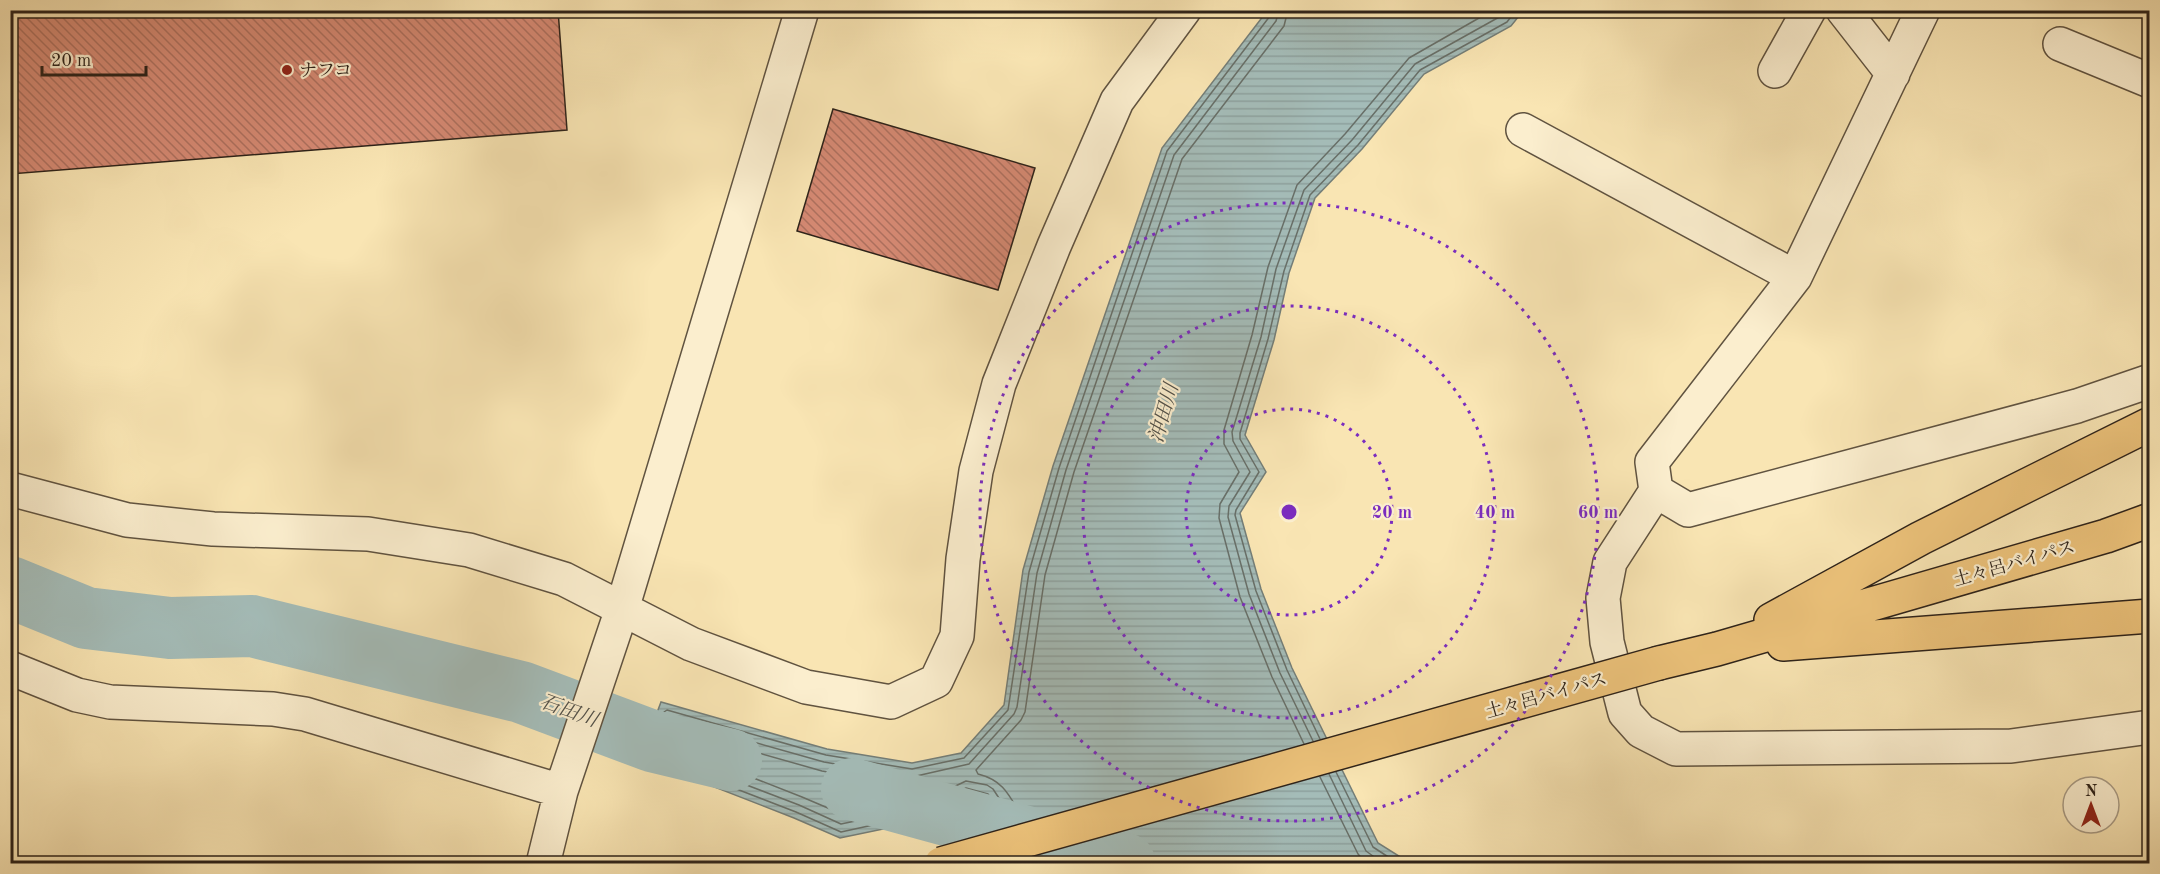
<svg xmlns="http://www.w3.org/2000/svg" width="2160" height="874" viewBox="0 0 2160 874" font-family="'Old Standard TT','Noto Serif JP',serif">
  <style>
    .water { fill: url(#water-rules); stroke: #747e78; stroke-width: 1.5 }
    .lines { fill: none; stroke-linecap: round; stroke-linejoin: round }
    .shore { stroke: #686f68; stroke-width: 1.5 }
    .river { stroke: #a4bcb8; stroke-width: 62 }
    .building { fill: url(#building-back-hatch); stroke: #2d2219; stroke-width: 1.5 }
    .minor-casing { stroke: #605340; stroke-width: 36 }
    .highway-casing { stroke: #2d2219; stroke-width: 36 }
    .minor { stroke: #fbeece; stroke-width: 33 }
    .highway { stroke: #ecc27a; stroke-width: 33 }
    .highway-bridge-casing { stroke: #2d2219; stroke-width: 36; stroke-linecap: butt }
    .highway-bridge { stroke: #ecc27a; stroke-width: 33 }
    .ring { fill: none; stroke: #7b2cbf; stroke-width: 3; stroke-dasharray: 3 6 }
    .poi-dot { fill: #8f2418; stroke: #fbeece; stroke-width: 2 }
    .labels { text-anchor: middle; stroke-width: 4.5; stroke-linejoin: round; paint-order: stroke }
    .poi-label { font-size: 18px; fill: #2d2219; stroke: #fbeece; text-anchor: start }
    .street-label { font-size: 18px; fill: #2d2219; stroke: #fbeece }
    .water-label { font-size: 20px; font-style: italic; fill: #515049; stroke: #fbeece }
    .centre { fill: #7b2cbf; stroke: #fbeece; stroke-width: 3 }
    .ring-label { font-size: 18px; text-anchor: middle; font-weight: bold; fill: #7b2cbf; stroke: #fbeece; stroke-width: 4.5; stroke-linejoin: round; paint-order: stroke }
  </style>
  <defs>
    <pattern id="water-rules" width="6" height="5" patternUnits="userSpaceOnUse" patternTransform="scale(1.5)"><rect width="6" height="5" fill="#a4bcb8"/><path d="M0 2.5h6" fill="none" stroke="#8ea19e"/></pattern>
    <pattern id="building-back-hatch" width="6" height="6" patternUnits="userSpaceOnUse" patternTransform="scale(1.5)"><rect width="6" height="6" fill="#d58973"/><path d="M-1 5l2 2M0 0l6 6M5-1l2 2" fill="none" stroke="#ad705e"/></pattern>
  </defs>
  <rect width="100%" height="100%" fill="#f9e5b3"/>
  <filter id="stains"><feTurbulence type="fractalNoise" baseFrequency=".00333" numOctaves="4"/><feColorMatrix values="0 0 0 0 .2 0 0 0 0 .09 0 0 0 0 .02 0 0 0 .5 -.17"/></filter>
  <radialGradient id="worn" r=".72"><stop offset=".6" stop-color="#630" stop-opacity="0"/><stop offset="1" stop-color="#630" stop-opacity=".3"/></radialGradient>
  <!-- water -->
  <path class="water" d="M1267,11H1523L1511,26L1424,74L1362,149L1315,198L1289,273L1274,340L1245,435L1266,472L1240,513L1261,589L1292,668L1378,843L1410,863H1025L983,798L966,794L907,824L840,838L794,818L640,758L661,702L827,749L912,763L961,753L1004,705L1023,570L1053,466L1162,148Z"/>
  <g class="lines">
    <!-- shore -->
    <path class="shore" d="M678,730L822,771L909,786L925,784L927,788L900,803L842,814L802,797L672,746L670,743L674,732Z
      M1320,739L1287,670L1256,591L1235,515L1236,510L1259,472L1240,439V433L1268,339L1284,271L1310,195L1358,145L1420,70L1507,22L1516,10
      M1313,741L1280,673L1249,594L1228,517L1229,506L1250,472L1233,441L1232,432L1261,337L1276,269L1304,190L1352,140L1415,64L1501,16L1506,10
      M1304,744L1272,677L1240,597L1219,518L1220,504L1239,472L1224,444V430L1252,335L1268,267L1297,185L1345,134L1409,58L1493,10
      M1336,772L1373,847L1399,864
      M1329,774L1366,851L1384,864
      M1320,777L1358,854L1367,864
      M1025,822C1010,798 1006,781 978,774L976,770L1021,720L1025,712L1045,575L1074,472L1182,159L1284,26L1288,10
      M1016,824L993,789L987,785L966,781L903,811L841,824L799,805L660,752L658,748L669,721L672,719L824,762L912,777L969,764L1014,714L1017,707L1037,573L1066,470L1174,155L1276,21L1279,10
      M1008,826L988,794L966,788L905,818L841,832L796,812L651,756L649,753L664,712L667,710L826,755L912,769L964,758L1008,710L1029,572L1059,468L1167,151L1270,16L1271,10"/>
    <!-- river -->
    <path class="river" d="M10,587L86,618L170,628L252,626L521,692L652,741L731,760
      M852,789L1125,864"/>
  </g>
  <!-- building -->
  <path class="building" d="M10,10H558L567,130L10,174Z
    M833,109L1035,168L998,290L797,231Z"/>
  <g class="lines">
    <!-- minor casing -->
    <g class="minor-casing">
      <path id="minor" d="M1843,10L1893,74
        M1923,10L1795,277L1652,462L1656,491L1610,562L1603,598L1607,642L1625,713L1641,731L1676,749L2011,746L2150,727
        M2060,44L2150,81
        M1775,71L1809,10
        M1523,130L1795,277
        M10,489L127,520L213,529L368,534L469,550L564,579L691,644L806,687L891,702L936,681L957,636L963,559L976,471L999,384L1054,246L1117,101L1184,10
        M1656,491L1688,510L2077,406L2150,381
        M10,668L77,695L110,702L273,709L305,714L561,791
        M543,864L561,791L622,609L802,10"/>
    </g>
    <!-- highway casing -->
    <g class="highway-casing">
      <path id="highway" d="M1771,620L1921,538L2150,424
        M1783,644L2150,616
        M1659,663L1717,649L2106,536L2150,520"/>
    </g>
    <!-- minor -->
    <use href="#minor" class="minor"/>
    <!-- highway -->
    <use href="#highway" class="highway"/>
    <!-- highway-bridge casing -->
    <g class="highway-bridge-casing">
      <path id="highway-bridge" d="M941,864L1659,663"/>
    </g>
    <!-- highway-bridge -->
    <use href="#highway-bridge" class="highway-bridge"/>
  </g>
  <!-- distance rings -->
  <g class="ring">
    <circle cx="1289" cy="512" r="103"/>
    <circle cx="1289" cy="512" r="206"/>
    <circle cx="1289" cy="512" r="309"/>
  </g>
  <!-- markers -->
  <circle class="poi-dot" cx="287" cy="70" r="6"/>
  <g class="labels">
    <!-- poi labels -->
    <g class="poi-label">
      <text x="299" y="76">ナフコ</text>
    </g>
    <!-- street labels -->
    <g class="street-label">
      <text transform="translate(2014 563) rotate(-16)" y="6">土々呂バイパス</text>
      <text transform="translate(1546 695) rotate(-16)" y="6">土々呂バイパス</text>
    </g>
    <!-- water labels -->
    <g class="water-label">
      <text transform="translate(1163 413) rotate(-74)" y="7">沖田川</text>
      <text transform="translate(569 710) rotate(20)" y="7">石田川</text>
    </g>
  </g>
  <circle cx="1289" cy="512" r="9" class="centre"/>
  <g class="ring-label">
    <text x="1392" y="518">20 m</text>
    <text x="1495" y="518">40 m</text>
    <text x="1598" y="518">60 m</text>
  </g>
  <!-- margin -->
  <rect width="2160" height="874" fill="none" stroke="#f9e5b3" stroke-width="36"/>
  <rect x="12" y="12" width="2136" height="850" fill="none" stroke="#2d2219" stroke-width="3"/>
  <rect x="18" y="18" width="2124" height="838" fill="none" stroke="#2d2219" stroke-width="1.5"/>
  <!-- north arrow -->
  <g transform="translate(2091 805)"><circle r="28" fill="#fbeece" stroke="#a99c86" stroke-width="1.5"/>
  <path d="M0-4.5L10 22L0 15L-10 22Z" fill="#8f2418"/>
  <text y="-9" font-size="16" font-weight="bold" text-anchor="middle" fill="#2d2219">N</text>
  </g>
  <!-- scale -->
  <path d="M42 66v9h104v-9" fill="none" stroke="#2d2219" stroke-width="3"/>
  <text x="51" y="66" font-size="18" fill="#2d2219" stroke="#fbeece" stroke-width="4.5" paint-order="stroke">20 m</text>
  <rect width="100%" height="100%" filter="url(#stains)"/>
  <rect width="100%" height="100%" fill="url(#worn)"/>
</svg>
